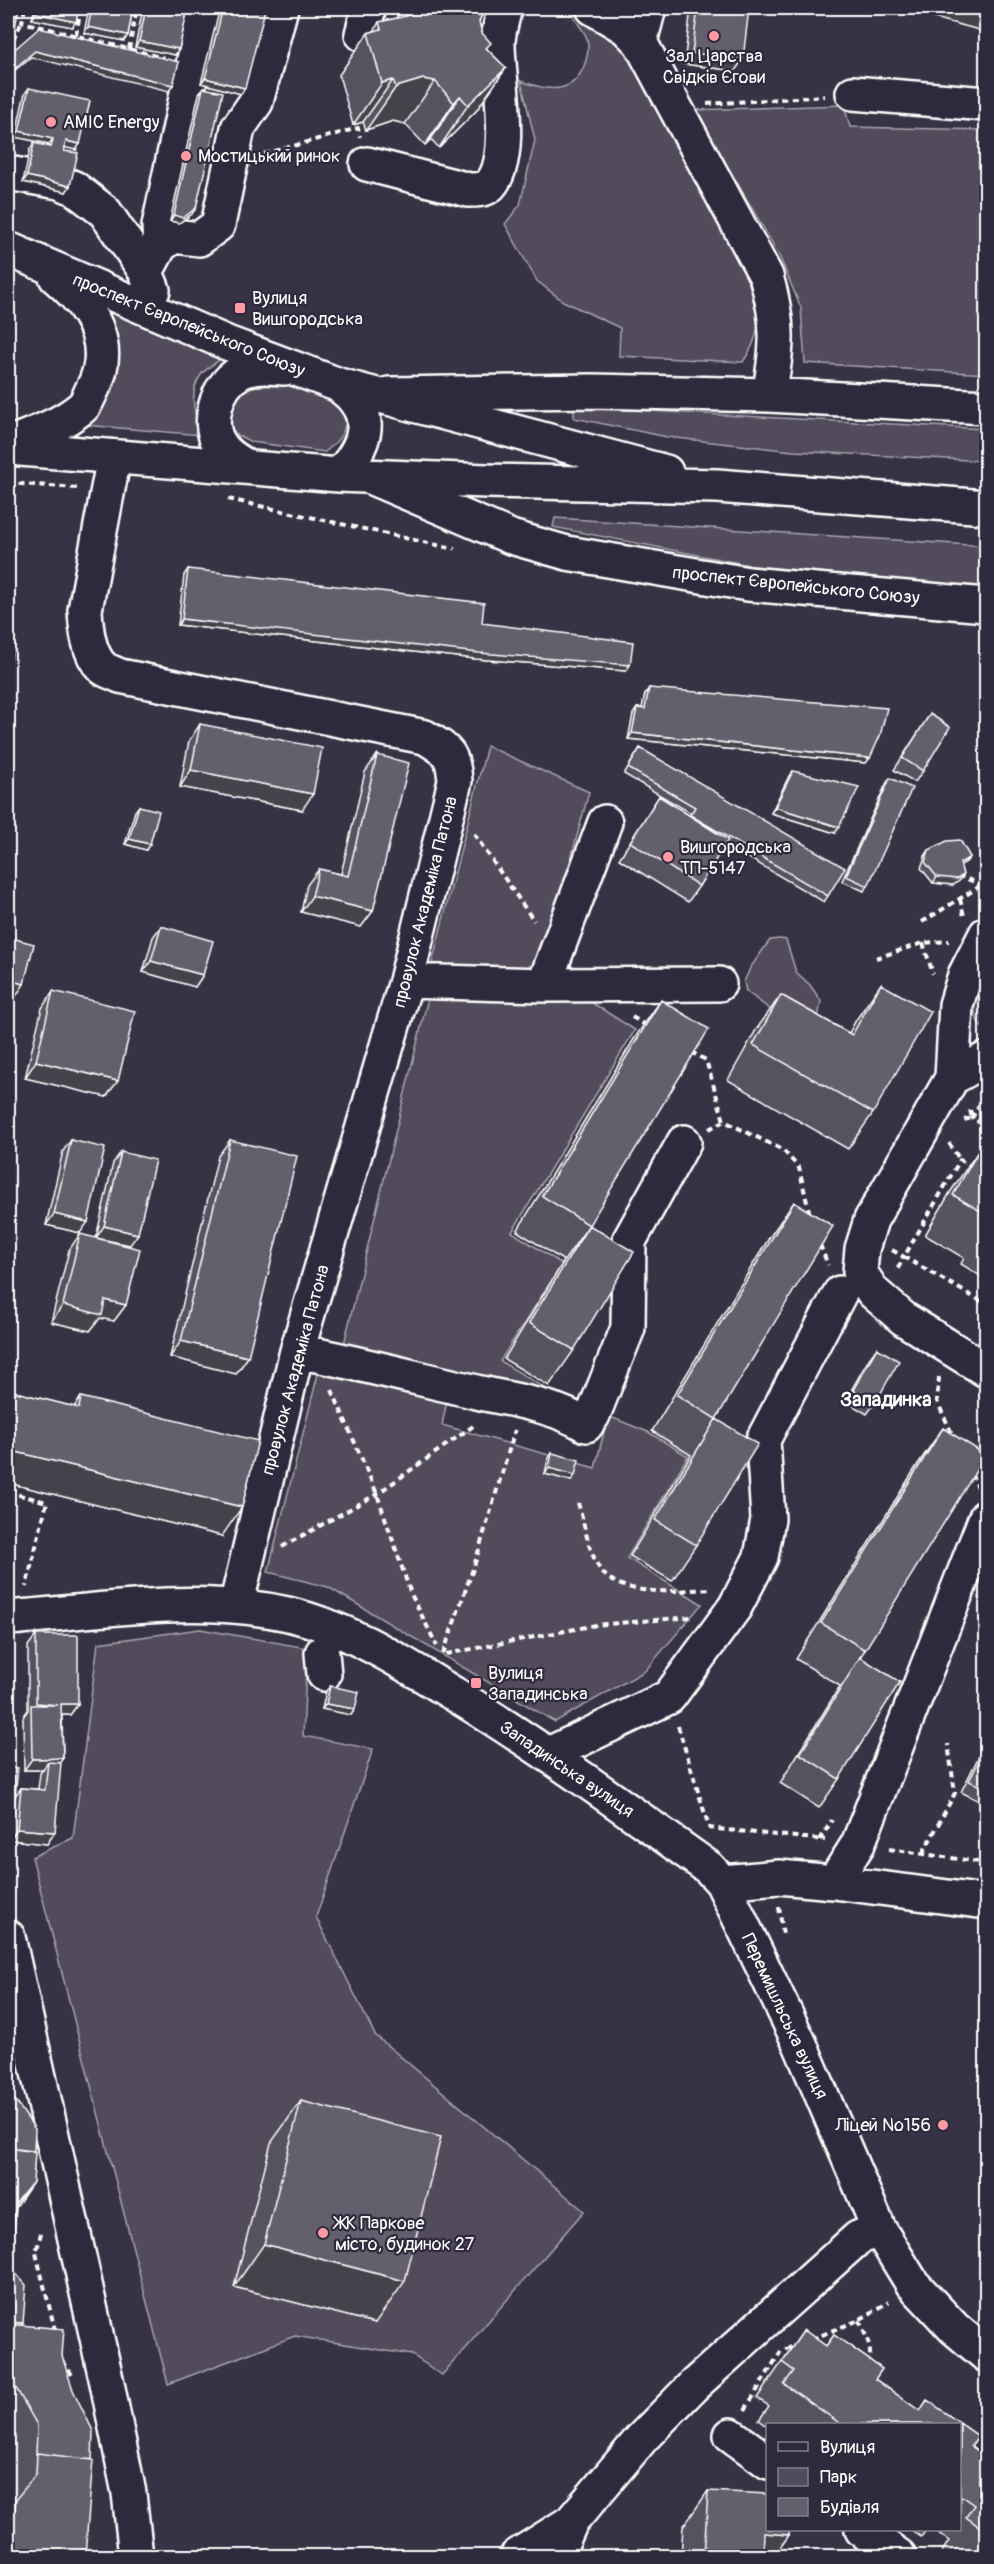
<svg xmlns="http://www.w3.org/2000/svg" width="994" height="2564" viewBox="0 0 994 2564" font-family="Pangolin,sans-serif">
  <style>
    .green { fill: #514c5c; stroke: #a8a6ae; stroke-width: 1.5 }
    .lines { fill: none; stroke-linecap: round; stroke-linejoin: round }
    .minor-casing { stroke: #fff; stroke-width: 38 }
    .major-casing { stroke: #fff; stroke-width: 38 }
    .path { stroke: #fff; stroke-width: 4; stroke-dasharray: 6 4.5; stroke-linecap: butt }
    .minor { stroke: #2f2a3d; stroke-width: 33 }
    .major { stroke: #2f2a3d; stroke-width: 33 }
    .wall { fill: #55525e; stroke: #fff; stroke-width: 1.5 }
    .shaded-wall { fill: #45424c; stroke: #fff; stroke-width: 1.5 }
    .building { fill: #635f6d; stroke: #fff; stroke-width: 1.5 }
    .poi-dot { fill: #ff9aa2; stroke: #2f2a3d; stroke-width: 2 }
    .labels { text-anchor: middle; stroke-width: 4.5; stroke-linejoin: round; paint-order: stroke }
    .poi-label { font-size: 18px; fill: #fff; stroke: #2f2a3d; text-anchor: start }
    .street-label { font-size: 18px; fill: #fff; stroke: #2f2a3d }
    .neighbourhood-label { font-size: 20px; font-weight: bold; fill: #fff; stroke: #2f2a3d }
  </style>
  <rect width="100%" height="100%" fill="#373345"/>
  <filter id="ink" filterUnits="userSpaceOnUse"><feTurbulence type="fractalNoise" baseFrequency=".0167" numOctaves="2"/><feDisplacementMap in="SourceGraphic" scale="12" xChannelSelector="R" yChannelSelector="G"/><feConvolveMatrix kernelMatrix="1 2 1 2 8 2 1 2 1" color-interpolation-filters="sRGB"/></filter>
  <g filter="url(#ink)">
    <!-- green -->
    <path class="green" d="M577,10L599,19L636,57L755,292C760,322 760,337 743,362L619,356L620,328L563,301L537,281L505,224L520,205L535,140L521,81C550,92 576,95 586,60C588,53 589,43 586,36C583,30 577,23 573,16Z
      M844,105L850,127L986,130V374L805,363L801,308L778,253L695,110Z
      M105,310L224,357C217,362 206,368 201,375C188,392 195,417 201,435L85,425C118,381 126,362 105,310Z
      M270,375C303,388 382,407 325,452L251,442L232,432L228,414L230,397Z
      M574,407L986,429V461L793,451L667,437L574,418Z
      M555,518L986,546V588L755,566L553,527Z
      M8,637L15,638L8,677Z
      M487,746L589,792L544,957L532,969L431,967Z
      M780,939L786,940L796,972L810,985L821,1001L818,1019L772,1011L746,991L744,982L750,968L770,940Z
      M986,974V1031C966,1016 977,992 986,974Z
      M575,992L635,1030L512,1232L562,1264L500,1361L545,1388L540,1396L342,1352L429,994Z
      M321,1362L449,1391L442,1425L595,1468L608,1416L648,1432L688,1456L627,1558L702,1604L645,1671L555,1722L328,1587L268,1572Z
      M200,1629L307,1648L303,1736L373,1749L316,1917L375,2035L584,2211L442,2375L412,2355L295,2336L168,2384L32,1857L73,1838L98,1643Z"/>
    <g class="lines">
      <!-- minor casing -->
      <g class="minor-casing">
        <path id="minor" d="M593,8L626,28L640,42
          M649,8L640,42L766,276C780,324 778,347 769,395
          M362,34L369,8
          M853,93L986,104
          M367,164L469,190C476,190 485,190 490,185C515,158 498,78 498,44C498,32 502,19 505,8
          M8,173L59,182L74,188L105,212L146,272L153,290
          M160,246L159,226L205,8
          M146,272L160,246L173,236L199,239L218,225L238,128L256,102L281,8
          M389,394L592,391L769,395L986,407
          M114,457L85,610C86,628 88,653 102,667C106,671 114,673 120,676L425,737C448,751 453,753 455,781L406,981L297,1351L236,1606
          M370,477L511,537L567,553L748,584L986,605
          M986,934L965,975L956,1005L952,1078L871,1220L862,1249L860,1272L873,1292L904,1319L986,1370
          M406,981L544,985L719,984
          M544,985L605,822
          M952,1078L986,1059
          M297,1351C359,1363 420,1379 481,1393C517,1401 553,1405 586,1425L593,1415L628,1328L629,1241L684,1142
          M8,1618C100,1611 196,1594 288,1614C349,1628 401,1662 454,1694C542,1748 625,1808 709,1868L722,1882L800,2044L879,2229L912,2283L954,2328L986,2355
          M322,1653L324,1674
          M549,1754L669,1697L735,1607L761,1557L768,1519L763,1440L840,1293
          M722,1882L779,1877L834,1882L986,1902
          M834,1882L858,1844L986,1517
          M8,1937L107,2383L129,2493L136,2556
          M731,2435L768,2462
          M862,2530L899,2556
          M517,2556L571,2522
          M556,2556L571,2522L642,2438L694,2385L858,2238L879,2229"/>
      </g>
      <!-- major casing -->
      <g class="major-casing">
        <path id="major" d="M8,249L227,343L339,385L666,472
          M9,444C34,434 59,426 80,409C86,405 89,396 92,390C116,346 91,306 56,277
          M8,448L339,475L487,481L717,486L986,507
          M246,466C237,461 227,456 221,446C205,425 216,386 239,373C252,365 270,367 284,368
          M339,475C357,456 375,427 356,402C352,395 344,390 339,385"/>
      </g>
      <!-- path -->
      <path class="path" d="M25,8L22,22L164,58
        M76,35L81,8
        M8,48L22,22
        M129,49L137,8
        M707,104L825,96
        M264,154L358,128L360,137
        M8,483L78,488
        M228,499L455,549
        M474,834L534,921
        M958,875L986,887
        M960,899L964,916
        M922,922L982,885
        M923,943L933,974
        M876,958L923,943L949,941
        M632,1017L649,1027
        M691,1052L706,1060L724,1121
        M985,1095L972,1118L986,1126
        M964,1120L972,1118L970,1110
        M709,1129L724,1121L783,1150L799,1168L810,1215
        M949,1143L960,1160
        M973,1167L960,1160L904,1257L986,1304
        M820,1245L828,1265
        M892,1250L904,1257L896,1272
        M939,1377L937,1401L954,1438
        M332,1390L377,1494L411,1594L437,1646
        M971,1474L979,1489
        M8,1492L47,1502L26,1587
        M578,1503C584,1523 588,1548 598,1566C617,1600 679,1590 712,1589
        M282,1547L377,1494L476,1424
        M443,1654L474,1566L515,1430
        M446,1654L596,1625L691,1617
        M678,1726L709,1827
        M708,1828L825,1840
        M820,1840L832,1820
        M889,1849L986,1863
        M923,1853L955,1793L948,1744
        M779,1907L783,1935
        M41,2233L36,2253L55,2330
        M859,2320C865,2335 874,2348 868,2364
        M812,2339L859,2320L889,2302
        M63,2361L72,2375
        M745,2410L781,2351L796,2345"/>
      <!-- minor -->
      <use href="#minor" class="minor"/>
      <!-- major -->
      <use href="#major" class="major"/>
    </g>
    <!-- wall -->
    <path class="wall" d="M35,8H79L72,27L32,19Z
      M89,8H133L128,35L124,41L84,33Z
      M143,8H188L179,49L175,55L135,47Z
      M220,8H253L245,88L241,94L201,83Z
      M404,8H484L479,22L487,49L506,68L476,111L439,148L431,139L425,145L405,124L393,121L366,130L363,122L353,125L339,75L368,33L374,31L379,22L396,18Z
      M691,8H749L735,71L684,64Z
      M29,88L76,150L65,147L64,151L70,186L66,192L23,182L30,149L34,143L49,146V144L15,137L25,93Z
      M203,88L192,214L179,223L170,221L199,94Z
      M188,569L626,671L475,659L178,625L184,575Z
      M649,688L866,763L628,739L633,714L637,708H642L645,694Z
      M930,714L923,771L915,782L894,770Z
      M200,724L302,810L180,787L189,741Z
      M640,748L828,896L824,902L725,844L699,886L688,902L619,859L659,796L690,816L691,813L624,774Z
      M377,755L373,911L361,927L301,912L307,885L319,869L341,874L365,772Z
      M793,771L835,833L771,813L789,776Z
      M890,778L868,886L864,891L842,881L886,784Z
      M139,806L146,850L125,844L135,811Z
      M929,850L970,857L966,862L960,865L963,875L959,881L953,885L933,883L921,868L925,856Z
      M161,926L203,975L195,987L143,972L153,937Z
      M881,984L873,1113L848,1149L728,1080L756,1030L781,995L849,1033L856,1020Z
      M53,991L106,1097L25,1078L42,1008Z
      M661,1000L589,1225L564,1261L517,1231L636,1036Z
      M71,1140L80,1233L46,1225L63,1151Z
      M230,1140L248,1357L236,1374L170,1357L218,1156Z
      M979,1150L987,1155V1280L961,1264L964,1258L925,1235L951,1191Z
      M121,1152L130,1245L96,1238L113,1163Z
      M794,1202L716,1419L696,1545L672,1581L630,1556L691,1455L652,1431L769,1238Z
      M589,1225L574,1350L549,1386L504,1359L564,1261Z
      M80,1234L126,1305L114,1321L100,1318L90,1331L51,1322L69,1250Z
      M877,1348L875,1403L867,1414L845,1401L869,1359Z
      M8,1390L74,1407L81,1397L222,1536L8,1483Z
      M943,1428L865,1650L860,1657L839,1779L819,1808L780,1783L840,1686L796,1659L918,1464Z
      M552,1453L575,1475L571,1481L545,1474L548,1459Z
      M36,1635L78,1704L70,1715H62L63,1758L59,1763L55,1832L47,1844L10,1840L12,1815L8,1821V1767L14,1797L21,1788L38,1789L40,1773L43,1770H24L23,1717L28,1710V1646Z
      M330,1686L355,1709L351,1715L322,1709L326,1691Z
      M987,1740V1805L961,1792Z
      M8,2090L34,2151L33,2182L16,2207L11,2268L21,2326L62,2356L85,2556H8V2500L9,2466L8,2463Z
      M301,2101L375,2323L234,2287L271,2143Z
      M804,2330L826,2346L834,2335L882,2369L875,2379L920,2411L927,2400L978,2436L971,2446L987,2457V2556H945L941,2553L949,2541L933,2529H960V2424H768V2426L759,2420L769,2406L757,2398Z
      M708,2491L789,2535L774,2556H681L683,2527Z
      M910,2529H927L921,2537Z"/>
    <!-- shaded-wall -->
    <path class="shaded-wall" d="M897,8H987V32Z
      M36,13L76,22L72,27L32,19Z
      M88,27L128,35L124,41L84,33Z
      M139,41L179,49L175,55L135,47Z
      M35,51L173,85L169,91L31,57L8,76V74Z
      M692,53L743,59L735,71L684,64Z
      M506,68L476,111L439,148L468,105Z
      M205,78L245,88L241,94L201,83Z
      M423,79L435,81L405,124L393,121L366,130L396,87Z
      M393,80L363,122L353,125L382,83Z
      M460,96L431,139L425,145L454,103Z
      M19,131L53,139L49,144L15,137Z
      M66,141L80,144L76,150L62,147Z
      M27,176L70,186L66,192L23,182Z
      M196,208L192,214L179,223L170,221L174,215Z
      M182,619L630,665L626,671L475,659L178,625Z
      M632,733L870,758L866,763L628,739Z
      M191,770L313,794L302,810L180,787Z
      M775,807L839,827L835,833L771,813Z
      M129,839L150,844L146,850L125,844Z
      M970,857L966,862L956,868L960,863Z
      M963,875L959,881L953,885L933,883L937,877Z
      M312,896L373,911L361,927L301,912Z
      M151,961L203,975L195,987L143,972Z
      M8,980L24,984L16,996L8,993Z
      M36,1061L118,1081L106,1097L25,1078Z
      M54,1214L88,1222L80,1233L46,1225Z
      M104,1226L138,1234L130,1245L96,1238Z
      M105,1300L126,1305L114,1321L100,1318L90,1331L51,1322L63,1305Z
      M181,1341L248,1357L236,1374L170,1357Z
      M8,1450L242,1507L222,1536L8,1483Z
      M549,1468L575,1475L571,1481L545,1474Z
      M61,1704H78L70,1715H53Z
      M326,1704L355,1709L351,1715L322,1709Z
      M63,1758L55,1769L48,1762L43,1770H24L32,1759Z
      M8,1813L13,1814L8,1821Z
      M17,1829L55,1832L47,1844L10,1840Z
      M33,2182L8,2219L16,2203Z
      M264,2244L405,2281L375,2323L234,2287Z
      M8,2322L23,2323L8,2345Z
      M764,2533L789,2535L774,2556H748Z"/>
    <!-- building -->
    <path class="building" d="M8,8H19L15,27L8,35Z
      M37,8H79L76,22L36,13Z
      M92,8H133L128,35L88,27Z
      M146,8H188L179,49L139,41Z
      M223,8H253L265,10L245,88L205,78Z
      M416,8H484L479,22L482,33L491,43L486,48L506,68L468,105L460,96L454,103L435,81L423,79L396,87L393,80L382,83L368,33L381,29L379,22L406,16Z
      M698,8H749L743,59L692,53Z
      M39,28L179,62L173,85L35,51L8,74V55Z
      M29,88L90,101L80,144L66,141L64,151L78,153L70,186L27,176L34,143L51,147L53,139L19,131Z
      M203,88L223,92L196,208L183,218L174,215Z
      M188,569L484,603L482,623L633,642L630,665L479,653L182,619Z
      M649,688L887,708L880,736L870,758L632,733L637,708L645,709Z
      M930,714L950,727L923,771L902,758Z
      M200,724L322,748L313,794L191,770Z
      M640,748L845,868L828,896L690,815L695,807L628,768Z
      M377,755L409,763L373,911L312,896L319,869L348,876Z
      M793,771L859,787L839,827L775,807Z
      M890,778L912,788L868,886L846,876Z
      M659,796L728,840L699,886L630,842Z
      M139,806L159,811L150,844L129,839Z
      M960,840L970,857L960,863L963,875L957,879L937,877L925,862L929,850L947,841Z
      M161,926L213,941L203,975L151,961Z
      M8,937L34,944L24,984L8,980Z
      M881,984L931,1012L873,1113L753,1045L781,995L852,1035Z
      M53,991L135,1011L118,1081L36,1061Z
      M661,1000L709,1029L589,1225L542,1196Z
      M71,1140L105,1148L88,1222L54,1214Z
      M230,1140L297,1156L248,1357L181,1341Z
      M979,1150L987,1155V1215L953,1195Z
      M121,1152L155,1160L138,1234L104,1226Z
      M794,1202L833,1226L716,1419L758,1444L696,1545L655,1520L716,1419L677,1395Z
      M589,1225L634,1252L574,1350L529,1323Z
      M80,1234L140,1249L126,1305L105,1300L102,1315L63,1305Z
      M877,1348L899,1361L875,1403L853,1390Z
      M8,1390L79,1408L81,1397L258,1441L242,1507L8,1450Z
      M943,1428L986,1455L865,1650L821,1623Z
      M552,1453L579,1460L575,1475L549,1468Z
      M36,1635H78V1704H61L63,1758L32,1759L31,1705H58L36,1703Z
      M860,1657L900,1682L839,1779L800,1754Z
      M330,1686L359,1692L355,1709L326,1704Z
      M987,1745V1789L969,1781Z
      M48,1762L61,1763L55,1832L17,1829L21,1788L45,1790Z
      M8,1767L18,1768L13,1814L8,1813Z
      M8,2090L35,2129L34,2151L8,2148Z
      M301,2101L441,2137L405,2281L264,2244Z
      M8,2148L35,2152L33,2182L16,2203L11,2268L26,2285L23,2323L8,2322Z
      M8,2324L64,2329L62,2356L73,2390L93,2431L92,2460L37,2453L36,2455L37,2425L8,2374Z
      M804,2330L826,2346L834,2335L882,2369L875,2379L920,2411L927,2400L978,2436L971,2446L987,2457V2532L966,2517L974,2505L960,2495V2424H841L784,2384L794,2371L782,2362Z
      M37,2453L93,2460L85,2556H9L16,2499L36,2474Z
      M708,2491L768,2494V2529H789V2535L764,2533L763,2556H704Z
      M8,2500L15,2501L8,2556Z"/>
  </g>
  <!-- markers -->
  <g class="poi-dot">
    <circle cx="714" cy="36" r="6"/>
    <circle cx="51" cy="122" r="6"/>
    <circle cx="186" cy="156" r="6"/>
    <rect x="234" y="302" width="12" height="12" rx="3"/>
    <circle cx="668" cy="857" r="6"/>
    <rect x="470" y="1677" width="12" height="12" rx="3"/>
    <circle cx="943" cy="2125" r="6"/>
    <circle cx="323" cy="2233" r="6"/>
  </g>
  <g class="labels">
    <!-- poi labels -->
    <g class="poi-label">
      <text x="714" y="62" text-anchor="middle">Зал Царства<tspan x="714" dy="21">Свідків Єгови</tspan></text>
      <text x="63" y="128">AMIC Energy</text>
      <text x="198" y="162">Мостицький ринок</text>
      <text x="252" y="304">Вулиця<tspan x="252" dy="21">Вишгородська</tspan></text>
      <text x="680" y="853">Вишгородська<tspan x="680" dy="21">ТП-5147</tspan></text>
      <text x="488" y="1679">Вулиця<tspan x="488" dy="21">Западинська</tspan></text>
      <text x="931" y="2131" text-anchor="end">Ліцей №156</text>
      <text x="335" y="2229">ЖК Паркове<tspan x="335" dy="21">місто, будинок 27</tspan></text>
    </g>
    <!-- street labels -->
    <g class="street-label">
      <text transform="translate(189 325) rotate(22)" y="6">проспект Європейського Союзу</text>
      <text transform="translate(796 585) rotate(6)" y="6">проспект Європейського Союзу</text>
      <text transform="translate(425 902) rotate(-76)" y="6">провулок Академіка Патона</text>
      <text transform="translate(295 1370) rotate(-75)" y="6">провулок Академіка Патона</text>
      <text transform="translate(567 1769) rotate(34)" y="6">Западинська вулиця</text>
      <text transform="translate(785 2016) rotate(65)" y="6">Перемишльська вулиця</text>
    </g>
    <!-- neighbourhood labels -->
    <g class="neighbourhood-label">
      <text x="886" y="1406">Западинка</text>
    </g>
  </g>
  <!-- margin -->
  <rect width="994" height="2564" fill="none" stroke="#2f2a3d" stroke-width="30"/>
  <rect x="15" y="15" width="964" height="2534" fill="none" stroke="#fff" stroke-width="2" filter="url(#ink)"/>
  <!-- legend -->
  <rect x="766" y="2423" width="195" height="108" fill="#2f2a3d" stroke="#827f8b" stroke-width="1.5"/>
  <rect x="778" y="2442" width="30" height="9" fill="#2f2a3d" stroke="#827f8b" stroke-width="1.5"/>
  <text x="820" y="2453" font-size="18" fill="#ffffff">Вулиця</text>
  <rect x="778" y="2468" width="30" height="18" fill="#514c5c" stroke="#827f8b" stroke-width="1.5"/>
  <text x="820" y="2483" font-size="18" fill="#ffffff">Парк</text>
  <rect x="778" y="2498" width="30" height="18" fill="#635f6d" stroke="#827f8b" stroke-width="1.5"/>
  <text x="820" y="2513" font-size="18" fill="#ffffff">Будівля</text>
</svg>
